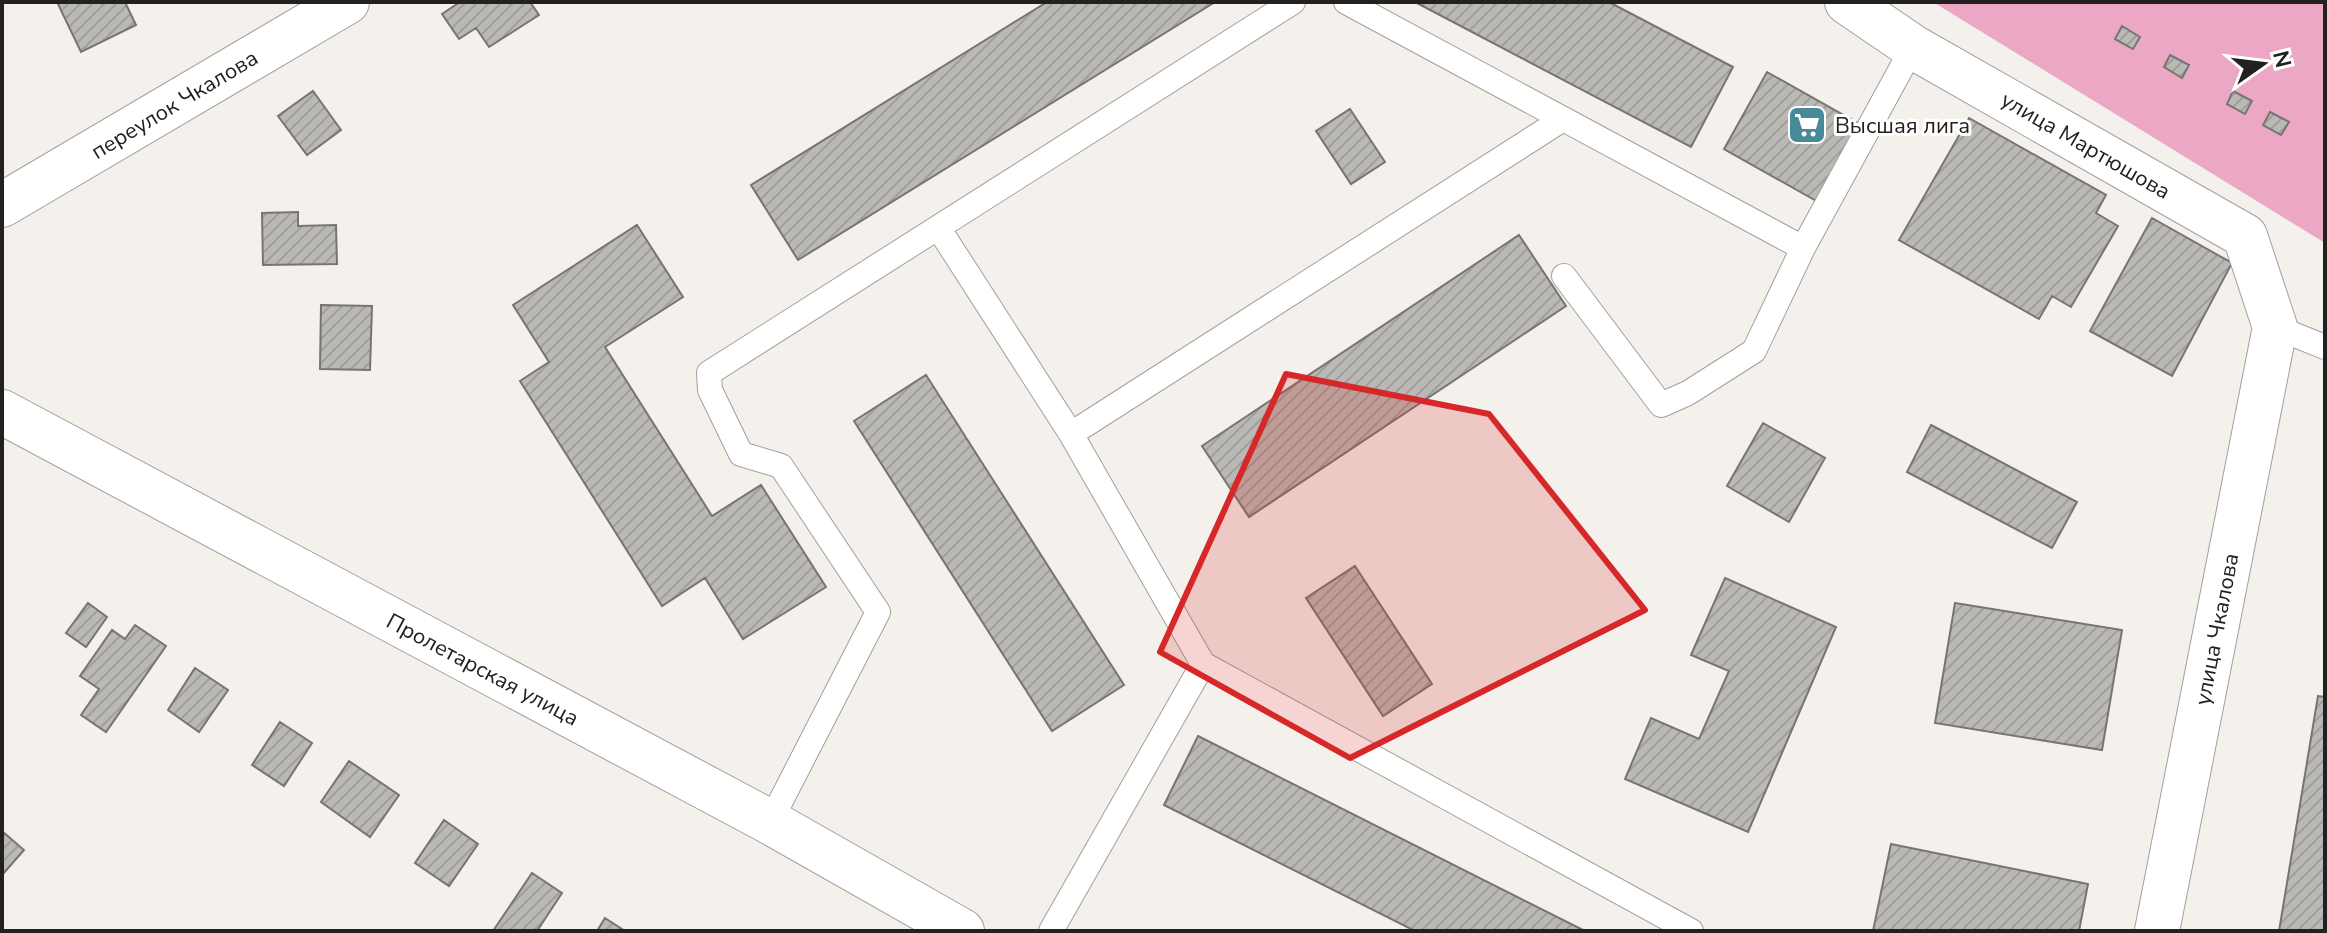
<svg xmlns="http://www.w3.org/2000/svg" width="2327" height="933" viewBox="0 0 2327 933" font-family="'Nunito Sans',sans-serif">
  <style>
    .park { fill: #eba7c3 }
    .building { fill: url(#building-hatch); stroke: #777571; stroke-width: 2 }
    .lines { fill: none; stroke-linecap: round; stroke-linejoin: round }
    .lane-casing { stroke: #a39f9c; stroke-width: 26 }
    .street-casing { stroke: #a39f9c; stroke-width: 46 }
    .lane { stroke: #fff; stroke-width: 24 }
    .street { stroke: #fff; stroke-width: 44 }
    .marked { fill: #d62828; fill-opacity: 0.2; stroke: #d62828; stroke-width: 6; stroke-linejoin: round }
    .labels { text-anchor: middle; stroke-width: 6; stroke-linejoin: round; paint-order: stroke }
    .street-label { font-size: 22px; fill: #232120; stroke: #fff }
    .poi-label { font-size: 22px; fill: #232120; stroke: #fff; text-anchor: start }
  </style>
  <defs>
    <pattern id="building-hatch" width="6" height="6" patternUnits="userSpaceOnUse" patternTransform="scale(2)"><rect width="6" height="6" fill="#bbb9b5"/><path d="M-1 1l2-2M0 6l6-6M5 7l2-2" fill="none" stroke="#a09f9b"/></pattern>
  </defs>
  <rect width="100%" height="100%" fill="#f4f0ec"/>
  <!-- park -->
  <path class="park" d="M1933,2H2325V243Z"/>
  <!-- building -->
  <path class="building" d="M57,2H125L136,25L81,52Z
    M460,2H530L539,15L489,47L476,28L459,39L442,14Z
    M1047,2H1215L798,260L751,185Z
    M1415,2H1609L1733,67L1691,147Z
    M2122,26L2140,37L2133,49L2115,39Z
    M2170,55L2189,65L2182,78L2164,67Z
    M1767,72L1870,130L1827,207L1724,149Z
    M313,91L341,130L307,155L278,116Z
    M2233,91L2252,101L2245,114L2227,104Z
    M1350,109L1385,162L1351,184L1316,131Z
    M2270,112L2289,122L2281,135L2263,125Z
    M1969,118L2106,195L2096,213L2118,226L2071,307L2052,296L2039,319L1899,240Z
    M298,212V226L336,225L337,264L263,265L262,213Z
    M2152,218L2232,263L2172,376L2090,331Z
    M637,225L683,297L605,347L712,516L761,485L826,587L743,639L705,578L662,606L520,381L549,362L513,305Z
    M1519,235L1566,306L1249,517L1202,446Z
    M321,305L372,306L370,370L320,369Z
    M926,375L1124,685L1052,731L854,421Z
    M1763,423L1825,458L1789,522L1727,486Z
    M1931,425L2077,502L2052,548L1907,472Z
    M1355,566L1432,684L1383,716L1306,598Z
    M1725,578L1836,627L1748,832L1625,779L1651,718L1699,739L1729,671L1691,655Z
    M88,603L107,617L86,647L66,633Z
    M1955,603L2122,630L2102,750L1935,723Z
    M135,625L166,646L106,732L81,715L99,689L80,676L112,630L125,639Z
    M195,668L228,690L199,732L168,710Z
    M2318,696L2325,697V931H2279Z
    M280,722L312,743L284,786L252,765Z
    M1198,736L1585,931H1415L1164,805Z
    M349,761L399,795L370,837L321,802Z
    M444,820L478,844L449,886L415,863Z
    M2,831L24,850L2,875Z
    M1891,844L2088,884L2079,931H1873Z
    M532,873L562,893L537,931H493Z
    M605,918L625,931H597Z"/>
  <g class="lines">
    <!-- lane casing -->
    <g class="lane-casing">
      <path id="lane" d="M1346,2L1803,248L1913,47
        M939,229L1071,434L1203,664L1051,931
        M1564,276L1661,405L1688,393L1754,351L1803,248
        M2275,327L2325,347
        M1071,434L1563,119
        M1203,664L1691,931
        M770,822L878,612L781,466L741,454L710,390L709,373L1293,2"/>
    </g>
    <!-- street casing -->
    <g class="street-casing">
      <path id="street" d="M1847,2L1913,47L2245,236L2275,327L2157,931
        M2,205L347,2
        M2,412L770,822L962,931"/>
    </g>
    <!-- lane -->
    <use href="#lane" class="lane"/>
    <!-- street -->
    <use href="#street" class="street"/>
  </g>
  <!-- marked area -->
  <path class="marked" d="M1286,374L1489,414L1645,610L1350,758L1160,652Z"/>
  <!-- icons -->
  <defs>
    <g id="supermarket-square" transform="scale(2)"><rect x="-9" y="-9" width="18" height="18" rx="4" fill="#478a99" stroke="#fff"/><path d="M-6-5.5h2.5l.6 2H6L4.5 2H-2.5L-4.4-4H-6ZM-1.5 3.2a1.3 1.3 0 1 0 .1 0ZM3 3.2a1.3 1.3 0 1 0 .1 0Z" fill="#fff"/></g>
  </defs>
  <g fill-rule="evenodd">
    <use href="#supermarket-square" x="1807" y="125"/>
  </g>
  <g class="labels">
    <!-- street labels -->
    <g class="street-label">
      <text transform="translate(174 104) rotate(-31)" y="8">переулок Чкалова</text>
      <text transform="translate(2086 145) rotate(30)" y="8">улица Мартюшова</text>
      <text transform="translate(2216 629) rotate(-79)" y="8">улица Чкалова</text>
      <text transform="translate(483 669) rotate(28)" y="8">Пролетарская улица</text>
    </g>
    <!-- poi labels -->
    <g class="poi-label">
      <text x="1835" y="133">Высшая лига</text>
    </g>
  </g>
  <!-- border -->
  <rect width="2327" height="933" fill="none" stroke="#232120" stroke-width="8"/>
  <!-- north arrow -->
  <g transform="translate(2263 64) rotate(76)" stroke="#ffffff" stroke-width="6" paint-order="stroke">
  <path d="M0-6L14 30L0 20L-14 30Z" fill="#232120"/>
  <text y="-12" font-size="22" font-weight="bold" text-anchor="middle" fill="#232120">N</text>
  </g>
</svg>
